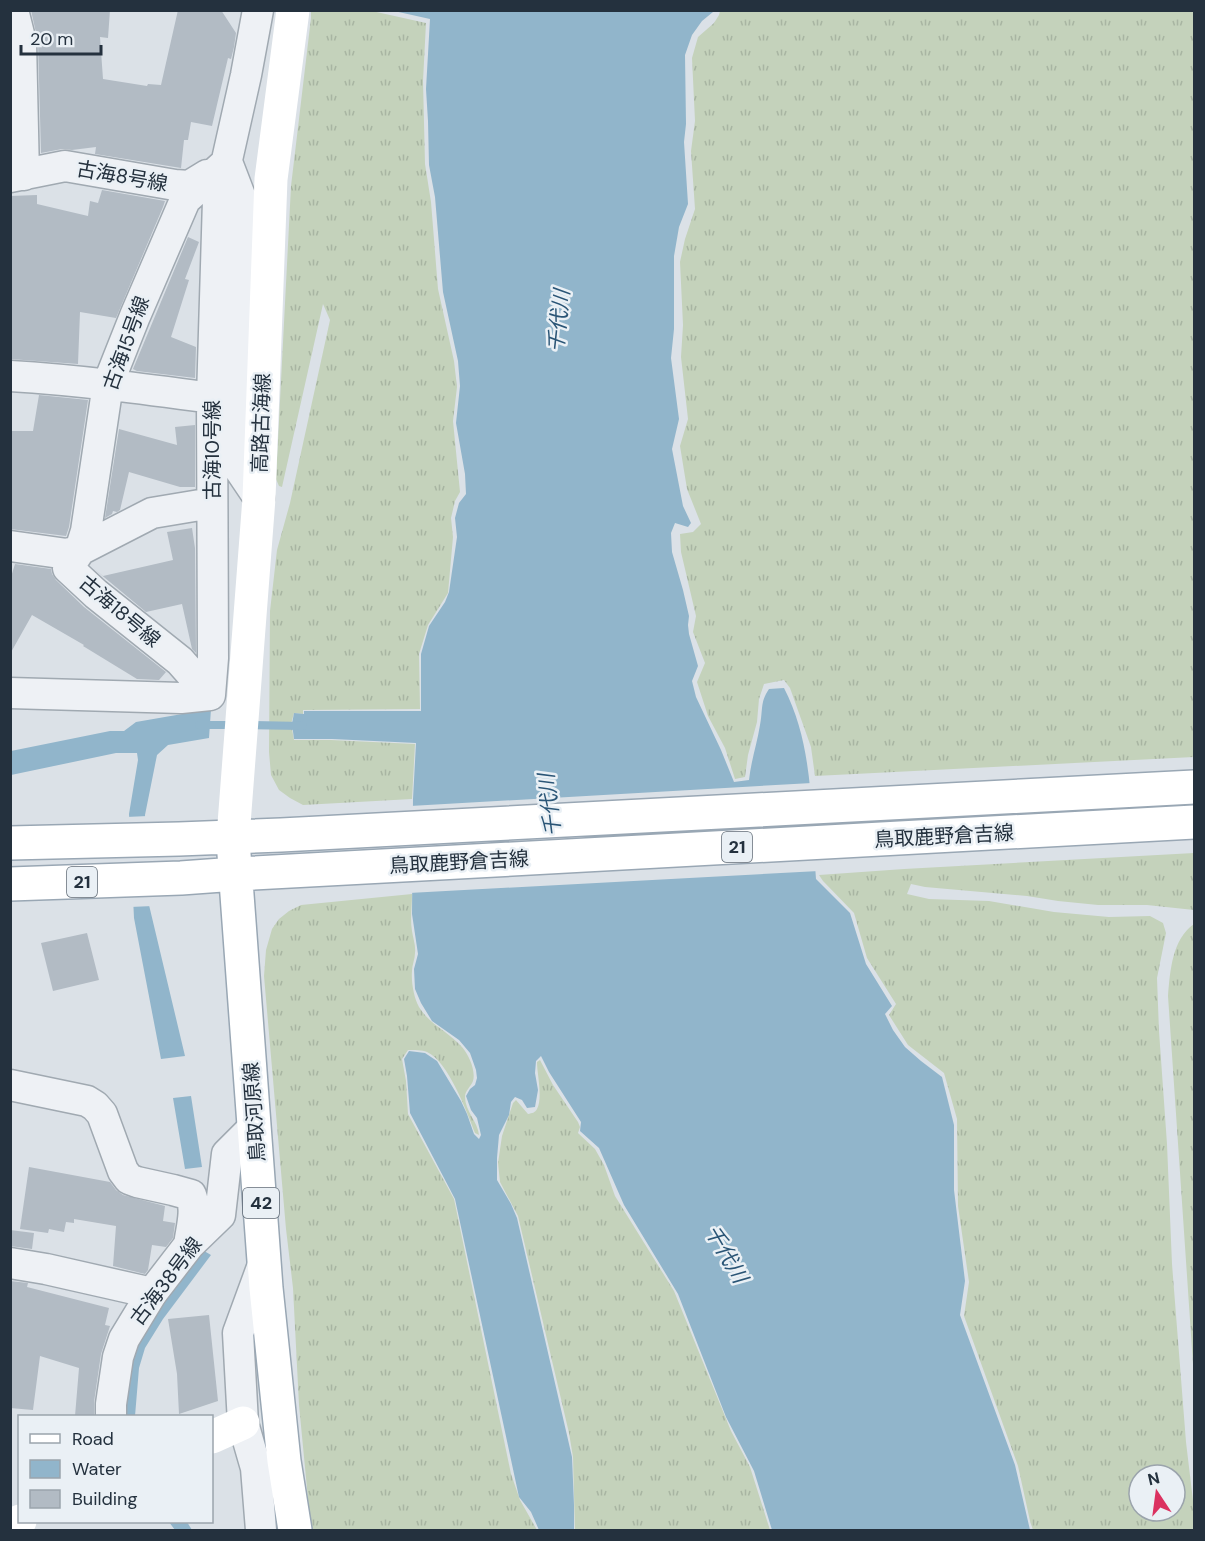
<svg xmlns="http://www.w3.org/2000/svg" width="1205" height="1541" viewBox="0 0 1205 1541" font-family="'DM Sans','Noto Sans JP',sans-serif">
  <style>
    .grass { fill: url(#grass-tufts); fill-rule: evenodd }
    .water { fill: #91b5cb }
    .pier { fill: #dbe1e7 }
    .lines { fill: none; stroke-linecap: round; stroke-linejoin: round }
    .stream { stroke: #91b5cb; stroke-width: 8 }
    .building { fill: #b2bbc4 }
    .street-casing { stroke: #a0a9b1; stroke-width: 33 }
    .primary-casing { stroke: #99a7b4; stroke-width: 36 }
    .street { stroke: #eef1f5; stroke-width: 30 }
    .secondary { stroke: #fff; stroke-width: 33 }
    .primary { stroke: #fff; stroke-width: 33 }
    .labels { text-anchor: middle; stroke-width: 5; stroke-linejoin: round; paint-order: stroke }
    .shield { fill: #eaf0f5; stroke: #5f6a75; stroke-width: 1.5 }
    .shield-label { font-size: 18px; font-weight: bold; fill: #24313e }
    .street-label { font-size: 20px; fill: #24313e; stroke: #eaf0f5 }
    .water-label { font-size: 21px; font-style: italic; fill: #2a5576; stroke: #eaf0f5 }
  </style>
  <defs>
    <pattern id="grass-tufts" width="24" height="20" patternUnits="userSpaceOnUse" patternTransform="scale(1.5)"><rect width="24" height="20" fill="#c4d2bb"/><path d="M3 7l-1-3M5 7V3M7 7l1-3M15 17l-1-3M17 17v-4M19 17l1-3" fill="none" stroke="#a8b5a2"/></pattern>
  </defs>
  <rect width="100%" height="100%" fill="#dbe1e7"/>
  <!-- grass -->
  <path class="grass" d="M311,11H372L426,23L423,81L425,164L431,202L438,289L454,361L457,387L453,421L460,492L455,501L451,518L453,537L448,593L428,625L419,654L420,709L303,710V714L294,713L291,724L294,740H331L415,744L412,799L303,805L290,798L279,790L271,775L269,752L270,611L277,550L290,503L330,320L323,304L282,487L279,486L276,479L291,186L311,18Z
    M720,11H1194V757L815,776L811,747L790,688L784,680L764,684L759,699L757,722L748,755L745,777L735,779L725,748L708,716L697,682L705,663L693,632L696,616L681,552L680,534L693,532L701,524L687,489L680,446L688,419L681,357L683,325L680,262L685,239L695,209L691,151L695,121L692,58L698,37L714,23L719,15Z
    M1194,853V910L1147,905H1098L1058,901L1027,896L925,887L911,884L907,894L929,899L989,901L1054,912L1109,917L1150,916L1163,923L1166,933L1157,978L1159,1031L1167,1144L1172,1264L1186,1442L1194,1509V1530H1033L1030,1521L1018,1466L964,1316L969,1282L958,1206L957,1119L944,1073L908,1045L889,1015L896,1004L867,958L854,913L823,881L819,875L904,869ZM1139,1475H1175V1511H1139Z
    M412,894C412,906 410,919 412,931C413,938 416,946 415,953C415,959 412,965 412,971C411,982 414,998 419,1007C430,1025 449,1032 462,1047C469,1055 476,1071 473,1081C471,1087 465,1090 465,1097C465,1111 478,1122 479,1135L475,1133C467,1112 448,1061 427,1052C422,1050 414,1050 408,1050L402,1059L406,1081L408,1114L454,1199L511,1474L520,1500L537,1530H311L299,1405L293,1288L286,1229L264,976L266,950L272,929L279,919L289,911L301,905Z
    M1194,924V1379L1168,996C1170,972 1172,939 1194,924Z
    M540,1060L553,1085L578,1122L580,1127L578,1133L595,1149L604,1165L615,1196L674,1291L731,1431L750,1467L770,1530H575L573,1457L569,1433L518,1216L500,1182L498,1163L502,1136L513,1103L516,1100L528,1114C532,1113 535,1113 537,1109C543,1098 537,1074 537,1062Z"/>
  <!-- water -->
  <path class="water" d="M394,11H713V12L702,21L692,35L685,55L686,124L684,142L688,204L679,227L674,256V329L671,358L679,419L672,449L683,506L691,523L688,527L675,523L671,533L672,552L683,590L689,616L688,625L689,634L698,666L692,681L696,697L721,750L734,782L749,780C751,761 757,744 760,725C763,710 760,702 769,689L784,688C814,746 811,815 816,879L850,913L866,964L892,1006L885,1014L893,1030L905,1047L921,1061L942,1077L954,1125V1190L965,1281L960,1315L1015,1465L1030,1530H772L754,1471L726,1417L678,1294L624,1205L599,1148L580,1131L581,1122L549,1072L541,1056L536,1061L535,1073L538,1090L535,1107L527,1108L522,1100L515,1097L511,1102L509,1115L499,1135L497,1158V1180L511,1204L517,1218L572,1457L574,1505V1530H539L531,1512L519,1497L455,1199L410,1113L407,1076L404,1059L409,1051L425,1053L437,1061L461,1101L467,1114L474,1134L479,1139L481,1135L477,1118L471,1110L466,1096L470,1089L475,1085L477,1078L476,1070L470,1053L459,1040L432,1021L421,1003L415,989L414,969L418,954L412,914L413,799L416,743L332,739H294L292,724L294,713L304,714V711H421V654L429,626L445,602L449,592L457,537L455,518L459,503L466,494L465,474L456,423L460,386L458,361L443,292L435,197L429,165L428,121L426,89L430,19Z
    M211,709L209,738L168,745L157,755L145,815L149,905L185,1056L161,1059L134,918L129,814L138,760L137,753H116L11,775V751L110,731H124L136,722Z
    M191,1096L202,1167L185,1169L173,1098Z
    M199,1248L211,1255L163,1319L145,1348L139,1368L135,1416H119L123,1359Z
    M169,1522H187L192,1530H175Z"/>
  <!-- pier -->
  <path class="pier" d="M812,783L819,871L409,893L410,806Z
    M148,816L153,906L130,907L126,817Z"/>
  <g class="lines">
    <!-- stream -->
    <path class="stream" d="M199,725H234
      M247,725L303,726"/>
  </g>
  <!-- building -->
  <path class="building" d="M31,10H110L108,38L100,37L103,79L147,86L148,84L161,85L178,10H221L236,33L234,47L231,59L228,58L212,126L191,122L188,140H184L181,168L95,154L96,147L72,150L62,149L41,153L38,42Z
    M102,190L165,201L163,207L116,318L80,312L78,364L10,359V196L37,195V204L88,216L90,201L98,203Z
    M188,237L199,242L185,279L189,280L171,337L196,347L195,378L137,371L133,369Z
    M39,395L88,400L69,527L66,536L10,529V431H33Z
    M195,425V487H180L129,472L120,510L117,512L113,511L112,514L105,518L119,429L177,445L175,427Z
    M192,528L195,548L196,653L192,649L182,604L146,612L93,568L103,576L173,560L167,532Z
    M15,564L51,569L52,574L56,580L84,607L166,672L159,680L137,679L83,646L84,645L32,615L10,654V580Z
    M87,933L99,980L53,991L41,943Z
    M29,1167L110,1182L116,1190L123,1195L165,1206L163,1221L175,1223L173,1238L166,1247L152,1245L148,1270L145,1274L113,1266L116,1226L74,1219V1223L66,1222L64,1232L49,1229L48,1233L20,1229Z
    M10,1230L34,1233L32,1249L10,1246Z
    M10,1281L28,1283L27,1287L109,1308L105,1325L110,1326L101,1354L94,1402V1416H75L79,1368L40,1356L33,1410L10,1408Z
    M209,1315L218,1401L179,1414L177,1374L168,1319Z"/>
  <g class="lines">
    <!-- street casing -->
    <g class="street-casing">
      <path id="street" d="M13,10L21,42L24,175
        M227,162L242,201L232,458L259,498
        M10,177L65,166L175,185L189,186L207,175
        M10,376C78,380 145,389 212,398
        M10,546L67,554L80,550L86,531L108,384L135,316L185,200L227,162
        M10,693L181,698L210,695L213,658L212,398L218,200L246,75L258,10
        M210,695L180,661L96,594L68,568L80,550L152,513L212,503
        M10,1085L87,1101L95,1106L102,1114L123,1171L129,1179L137,1182L173,1190L191,1195C197,1211 191,1229 189,1245
        M10,1263L46,1269L152,1293
        M111,1416V1404L118,1357L124,1339L152,1293L189,1245L220,1215L227,1154L255,1126
        M261,1530L256,1468L243,1423L238,1333L264,1262"/>
    </g>
    <!-- primary casing -->
    <g class="primary-casing">
      <path id="primary" d="M10,843L179,839L281,835L1194,787
        M234,854L266,1288L284,1461L295,1530
        M10,884L181,878L236,874L1194,822"/>
    </g>
    <!-- street -->
    <use href="#street" class="street"/>
    <!-- secondary -->
    <path class="secondary" d="M233,837L259,498L271,179L293,10
      M212,1437L243,1423
      M10,1525L20,1521"/>
    <!-- primary -->
    <use href="#primary" class="primary"/>
  </g>
  <g class="labels">
    <!-- shield labels -->
    <g class="shield">
      <rect x="722" y="832" width="30" height="30" rx="4.5"/>
      <rect x="67" y="867" width="30" height="30" rx="4.5"/>
      <rect x="243" y="1188" width="36" height="30" rx="4.5"/>
    </g>
    <g class="shield-label">
      <text x="737" y="853">21</text>
      <text x="82" y="888">21</text>
      <text x="261" y="1209">42</text>
    </g>
    <!-- street labels -->
    <g class="street-label">
      <text transform="translate(122 176) rotate(10)" y="7">古海8号線</text>
      <text transform="translate(126 343) rotate(-70)" y="7">古海15号線</text>
      <text transform="translate(261 423) rotate(-88)" y="7">高路古海線</text>
      <text transform="translate(212 450) rotate(-90)" y="7">古海10号線</text>
      <text transform="translate(120 611) rotate(40)" y="7">古海18号線</text>
      <text transform="translate(944 836) rotate(-3)" y="7">鳥取鹿野倉吉線</text>
      <text transform="translate(459 862) rotate(-3)" y="7">鳥取鹿野倉吉線</text>
      <text transform="translate(254 1112) rotate(-94)" y="7">鳥取河原線</text>
      <text transform="translate(166 1281) rotate(-53)" y="7">古海38号線</text>
    </g>
    <!-- water labels -->
    <g class="water-label">
      <text transform="translate(559 321) rotate(-84)" y="7">千代川</text>
      <text transform="translate(550 805) rotate(-97)" y="7">千代川</text>
      <text transform="translate(726 1254) rotate(60)" y="7">千代川</text>
    </g>
  </g>
  <!-- border -->
  <rect width="1205" height="1541" fill="none" stroke="#24313e" stroke-width="24"/>
  <!-- legend -->
  <rect x="18" y="1415" width="195" height="108" fill="#eaf0f5" stroke="#9ba4ac" stroke-width="1.5"/>
  <rect x="30" y="1434" width="30" height="9" fill="#ffffff" stroke="#9ba4ac" stroke-width="1.5"/>
  <text x="72" y="1445" font-size="18" fill="#24313e">Road</text>
  <rect x="30" y="1460" width="30" height="18" fill="#91b5cb" stroke="#9ba4ac" stroke-width="1.5"/>
  <text x="72" y="1475" font-size="18" fill="#24313e">Water</text>
  <rect x="30" y="1490" width="30" height="18" fill="#b2bbc4" stroke="#9ba4ac" stroke-width="1.5"/>
  <text x="72" y="1505" font-size="18" fill="#24313e">Building</text>
  <!-- north arrow -->
  <g transform="translate(1157 1493) rotate(347)"><circle r="28" fill="#eaf0f5" stroke="#9ba4ac" stroke-width="1.5"/>
  <path d="M0-4.5L10 22L0 15L-10 22Z" fill="#db3160"/>
  <text y="-9" font-size="16" font-weight="bold" text-anchor="middle" fill="#24313e">N</text>
  </g>
  <!-- scale -->
  <path d="M21 45v9h80v-9" fill="none" stroke="#24313e" stroke-width="3"/>
  <text x="30" y="45" font-size="18" fill="#24313e" stroke="#eaf0f5" stroke-width="4.5" paint-order="stroke">20 m</text>
</svg>
